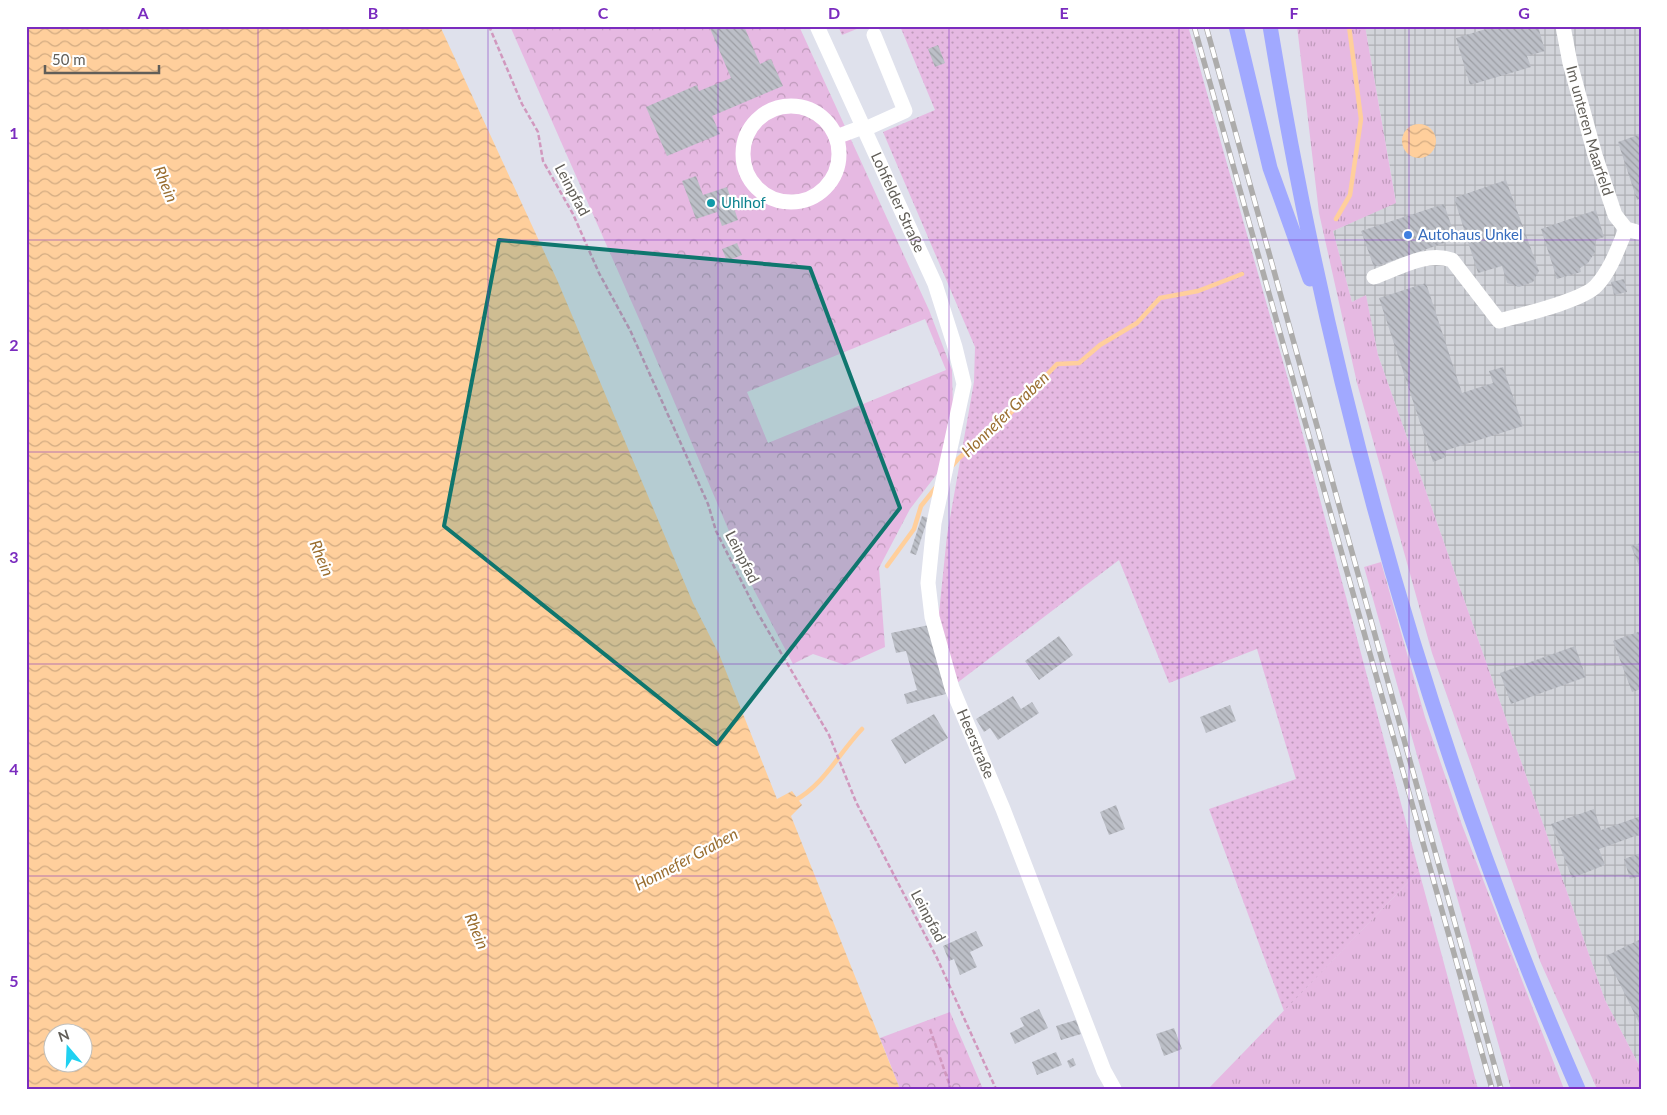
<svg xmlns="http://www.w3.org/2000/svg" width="1667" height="1115" viewBox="0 0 1667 1115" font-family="Lato,sans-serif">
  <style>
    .industrial { fill: url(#industrial-grid) }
    .grass { fill: url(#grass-tufts) }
    .forest { fill: url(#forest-crowns); fill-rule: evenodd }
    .garden { fill: url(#garden-dots) }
    .water { fill: url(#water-waves); fill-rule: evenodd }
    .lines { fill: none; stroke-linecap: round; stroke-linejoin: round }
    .stream { stroke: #ffcf9c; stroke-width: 4.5 }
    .building { fill: url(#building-back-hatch) }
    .path { stroke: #d198be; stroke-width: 2.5; stroke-dasharray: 5 2.5; stroke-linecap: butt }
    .minor { stroke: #fff; stroke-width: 15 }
    .major { stroke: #a1a9ff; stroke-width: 15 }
    .rail-casing { stroke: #adacab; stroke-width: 5.5 }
    .rail { stroke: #fff; stroke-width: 4; stroke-dasharray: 11; stroke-linecap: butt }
    .marked { fill: #0f766e; fill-opacity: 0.2; stroke: #0f766e; stroke-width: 4; stroke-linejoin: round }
    .grid { fill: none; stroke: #7b2cbf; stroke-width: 1; stroke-opacity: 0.55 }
    .culture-dot { fill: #0f9aa8; stroke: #fff; stroke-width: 2 }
    .shop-dot { fill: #3f7fe0; stroke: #fff; stroke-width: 2 }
    .labels { text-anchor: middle; stroke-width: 4.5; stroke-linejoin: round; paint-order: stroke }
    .street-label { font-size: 15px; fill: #615e58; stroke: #fff }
    .culture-label { font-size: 15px; fill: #0d838f; stroke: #fff; text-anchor: start }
    .shop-label { font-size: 15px; fill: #366cbe; stroke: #fff; text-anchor: start }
    .water-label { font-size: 16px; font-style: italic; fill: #9a6e30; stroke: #fff }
    .neatline { fill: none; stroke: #7b2cbf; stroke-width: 2 }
    .grid-label { font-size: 16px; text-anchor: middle; font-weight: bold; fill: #7b2cbf }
  </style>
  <defs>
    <pattern id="industrial-grid" width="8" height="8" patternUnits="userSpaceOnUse" patternTransform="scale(1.25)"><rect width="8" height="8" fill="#d2d4da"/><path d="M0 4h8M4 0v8" fill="none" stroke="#aeafb4"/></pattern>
    <pattern id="grass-tufts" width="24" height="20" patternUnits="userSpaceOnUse" patternTransform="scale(1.25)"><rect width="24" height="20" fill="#e6b9e2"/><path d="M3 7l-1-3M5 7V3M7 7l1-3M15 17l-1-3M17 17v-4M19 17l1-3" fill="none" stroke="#be9aba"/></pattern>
    <pattern id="forest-crowns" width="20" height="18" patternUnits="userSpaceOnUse" patternTransform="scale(1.25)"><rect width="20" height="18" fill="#e6b9e2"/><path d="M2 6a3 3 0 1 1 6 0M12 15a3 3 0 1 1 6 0" fill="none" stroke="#be9aba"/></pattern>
    <pattern id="garden-dots" width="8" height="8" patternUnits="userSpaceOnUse" patternTransform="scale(1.25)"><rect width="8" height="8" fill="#e6b9e2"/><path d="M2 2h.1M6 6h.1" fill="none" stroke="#be9aba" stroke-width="1.8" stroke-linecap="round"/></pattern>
    <pattern id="water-waves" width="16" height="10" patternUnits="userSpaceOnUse" patternTransform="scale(1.25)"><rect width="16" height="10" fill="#ffcf9c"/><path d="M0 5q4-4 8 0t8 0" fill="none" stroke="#d2ab82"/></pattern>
    <pattern id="building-back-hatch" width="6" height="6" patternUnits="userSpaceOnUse" patternTransform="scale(1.25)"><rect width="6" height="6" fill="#bcbfc7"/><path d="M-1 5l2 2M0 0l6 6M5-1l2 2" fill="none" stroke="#9c9ea4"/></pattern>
  </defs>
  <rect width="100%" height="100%" fill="#dfe1ec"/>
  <!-- industrial -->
  <path class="industrial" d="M1365,26H1641V1069L1605,1000L1378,355L1366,296L1352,302L1333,231L1396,202Z"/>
  <!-- grass -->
  <path class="grass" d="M1297,26H1365L1396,203L1333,231L1352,302L1366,295L1378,355L1605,1000L1641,1069V1089H1597L1540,961L1432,653L1357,383L1319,213Z
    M1381,562L1425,717L1462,825L1564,1089H1511L1364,567Z
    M1419,871L1478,1089H1208Z"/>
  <!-- forest -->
  <path class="forest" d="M510,26H799L929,310L952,370L953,413L940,470L910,509L879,568L885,647L845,665L813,654L793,664L754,590L640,321ZM925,319L946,370L768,443L747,392Z
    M950,1012L983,1089H900L880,1038Z"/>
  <!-- garden -->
  <path class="garden" d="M838,26H864L842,35Z
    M900,26H1188L1289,383L1419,871L1284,1011L1209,809L1296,779L1257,649L1169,683L1119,560L957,683L938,623L947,535L974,382L975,347L883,132L935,110Z"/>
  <!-- water -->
  <path class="water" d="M26,26H440L558,282L693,603L719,654L777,799L792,791L802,805L791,816L900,1089H26ZM52,1032H82V1062H52Z
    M1402 141a17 17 0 1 1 34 0a17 17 0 1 1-34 0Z"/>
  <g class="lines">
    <!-- stream -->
    <path class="stream" d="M1336,219L1350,195L1361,119L1349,26
      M952,466L959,458L1004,420L1057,364L1079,363L1100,345L1137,323L1160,298L1198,291L1242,274
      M887,566L914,529L921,506L937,486
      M794,801C824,785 839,753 862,729"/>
  </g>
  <!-- building -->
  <path class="building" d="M709,26H744L760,64L771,59L783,86L712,116L720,134L667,156L646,107L697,85L699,91L731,78Z
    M1496,26H1538L1545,51L1527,56L1531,67L1470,85L1456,38Z
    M938,45L945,63L935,67L928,49Z
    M1641,134V198L1637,200L1618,142Z
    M696,176L703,195L727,187L738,220L722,226L717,212L696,219L682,181Z
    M1506,180L1539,271L1533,282L1519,287L1507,283L1502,266L1478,273L1454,198Z
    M1444,204L1456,239L1374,267L1361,231Z
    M1596,210L1604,237L1595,240V252L1588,263L1580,268L1581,272L1557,279L1541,229Z
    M737,243L742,255L727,261L722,249Z
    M1624,279L1627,292L1614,295L1611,282Z
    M1426,283L1462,393L1493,383L1489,371L1503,367L1523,426L1444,451L1446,457L1433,462L1379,298Z
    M922,516L928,518L916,555L910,553Z
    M1641,543V571L1631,546Z
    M929,625L946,694L907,704L904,694L917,690L906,651L896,653L891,633Z
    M1641,631V689L1632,692L1613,641Z
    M1059,636L1073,655L1039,680L1025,661Z
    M1575,646L1586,677L1511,704L1500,673Z
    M1013,696L1021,709L1032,702L1039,713L998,740L990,728L984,732L976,719Z
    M1230,705L1236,721L1206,733L1200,717Z
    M934,714L948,738L905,764L891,740Z
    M1116,805L1125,829L1109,835L1100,812Z
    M1594,809L1601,830L1641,816V834L1599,849L1605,865L1572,878L1551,824Z
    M1641,853V876L1630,879L1624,859Z
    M976,931L983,946L970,952L977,967L960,975L954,959L949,961L943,946Z
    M1641,939V1027L1606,956Z
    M1039,1009L1048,1028L1015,1044L1010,1033L1024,1026L1020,1018Z
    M1076,1020L1081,1034L1061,1040L1056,1026Z
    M1174,1028L1182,1049L1164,1056L1156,1034Z
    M1056,1052L1062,1065L1037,1075L1032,1062Z
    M1073,1058L1076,1065L1070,1068L1067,1061Z"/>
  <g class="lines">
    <!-- path -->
    <path class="path" d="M489,26L522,104L538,132L543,161L573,214L599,273L630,330L708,504L716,531L756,610L829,735L856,802L937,958L996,1089
      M930,1029L951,1089"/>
    <!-- minor -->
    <g class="minor">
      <path id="s1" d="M817,26L935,284L955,347L964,384L934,523L928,583L932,617L952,688L1003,809L1104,1071L1114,1089"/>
      <path id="s2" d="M1563,26L1570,63L1595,155L1615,215L1626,229L1641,233"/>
      <circle cx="791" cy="154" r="48"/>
      <path d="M865,129L905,111L874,35"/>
      <path d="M836,137L863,127"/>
      <path d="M1374,277C1399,268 1426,251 1452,260L1499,321C1521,315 1582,301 1596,286C1611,270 1618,248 1626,229"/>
    </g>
    <!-- major -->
    <path class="major" d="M1236,26L1270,168L1310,279
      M1270,26C1330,390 1430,750 1578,1089"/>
    <!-- rail casing -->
    <g class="rail-casing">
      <path id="rail" d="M1194,26L1492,1089
        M1206,26L1501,1089"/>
    </g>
    <!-- rail -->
    <use href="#rail" class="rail"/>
  </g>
  <!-- marked area -->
  <path class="marked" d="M499,240L810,268L900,508L717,744L444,526Z"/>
  <!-- grid -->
  <path class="grid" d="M258,26V1089M488,26V1089M718,26V1089M949,26V1089M1179,26V1089M1409,26V1089M26,240H1641M26,452H1641M26,664H1641M26,876H1641"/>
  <!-- markers -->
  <circle class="culture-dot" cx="711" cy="203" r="5"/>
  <circle class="shop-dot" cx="1408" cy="235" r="5"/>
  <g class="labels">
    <!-- street labels -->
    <g class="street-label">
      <text dy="5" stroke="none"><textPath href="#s2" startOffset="108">Im unteren Maarfeld</textPath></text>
      <text transform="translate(572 190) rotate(62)" y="5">Leinpfad</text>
      <text dy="5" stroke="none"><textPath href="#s1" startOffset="194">Lohfelder Straße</textPath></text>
      <text transform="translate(742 557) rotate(63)" y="5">Leinpfad</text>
      <text dy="5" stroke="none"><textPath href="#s1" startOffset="759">Heerstraße</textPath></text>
      <text transform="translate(928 916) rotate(62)" y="5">Leinpfad</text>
    </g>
    <!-- culture labels -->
    <g class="culture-label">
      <text x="721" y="208">Uhlhof</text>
    </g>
    <!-- shop labels -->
    <g class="shop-label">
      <text x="1418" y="240">Autohaus Unkel</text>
    </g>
    <!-- water labels -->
    <g class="water-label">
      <text transform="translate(166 184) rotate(67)" y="6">Rhein</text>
      <text transform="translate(1005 414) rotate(-44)" y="6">Honnefer Graben</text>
      <text transform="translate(322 558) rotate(67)" y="6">Rhein</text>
      <text transform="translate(686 859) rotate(-28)" y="6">Honnefer Graben</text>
      <text transform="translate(477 931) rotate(67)" y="6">Rhein</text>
    </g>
  </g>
  <!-- border -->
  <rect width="1667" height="1115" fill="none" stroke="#ffffff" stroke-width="55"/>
  <!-- north arrow -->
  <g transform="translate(68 1048) rotate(341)"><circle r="24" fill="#ffffff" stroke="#c0bfbc"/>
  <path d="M0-4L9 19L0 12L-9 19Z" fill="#20d1f1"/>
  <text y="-8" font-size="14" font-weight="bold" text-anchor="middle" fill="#615e58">N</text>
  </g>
  <!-- scale -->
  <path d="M45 65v8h114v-8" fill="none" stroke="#615e58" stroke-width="2.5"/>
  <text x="52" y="65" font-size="15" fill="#615e58" stroke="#ffffff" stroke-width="4" paint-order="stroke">50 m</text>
  <rect x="28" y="28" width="1612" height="1060" class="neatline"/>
  <g class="grid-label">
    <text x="143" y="19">A</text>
    <text x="373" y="19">B</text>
    <text x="603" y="19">C</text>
    <text x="834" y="19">D</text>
    <text x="1064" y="19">E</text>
    <text x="1294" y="19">F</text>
    <text x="1524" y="19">G</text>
    <text x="14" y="139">1</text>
    <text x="14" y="351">2</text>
    <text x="14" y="563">3</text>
    <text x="14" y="775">4</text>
    <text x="14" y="987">5</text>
  </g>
</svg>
